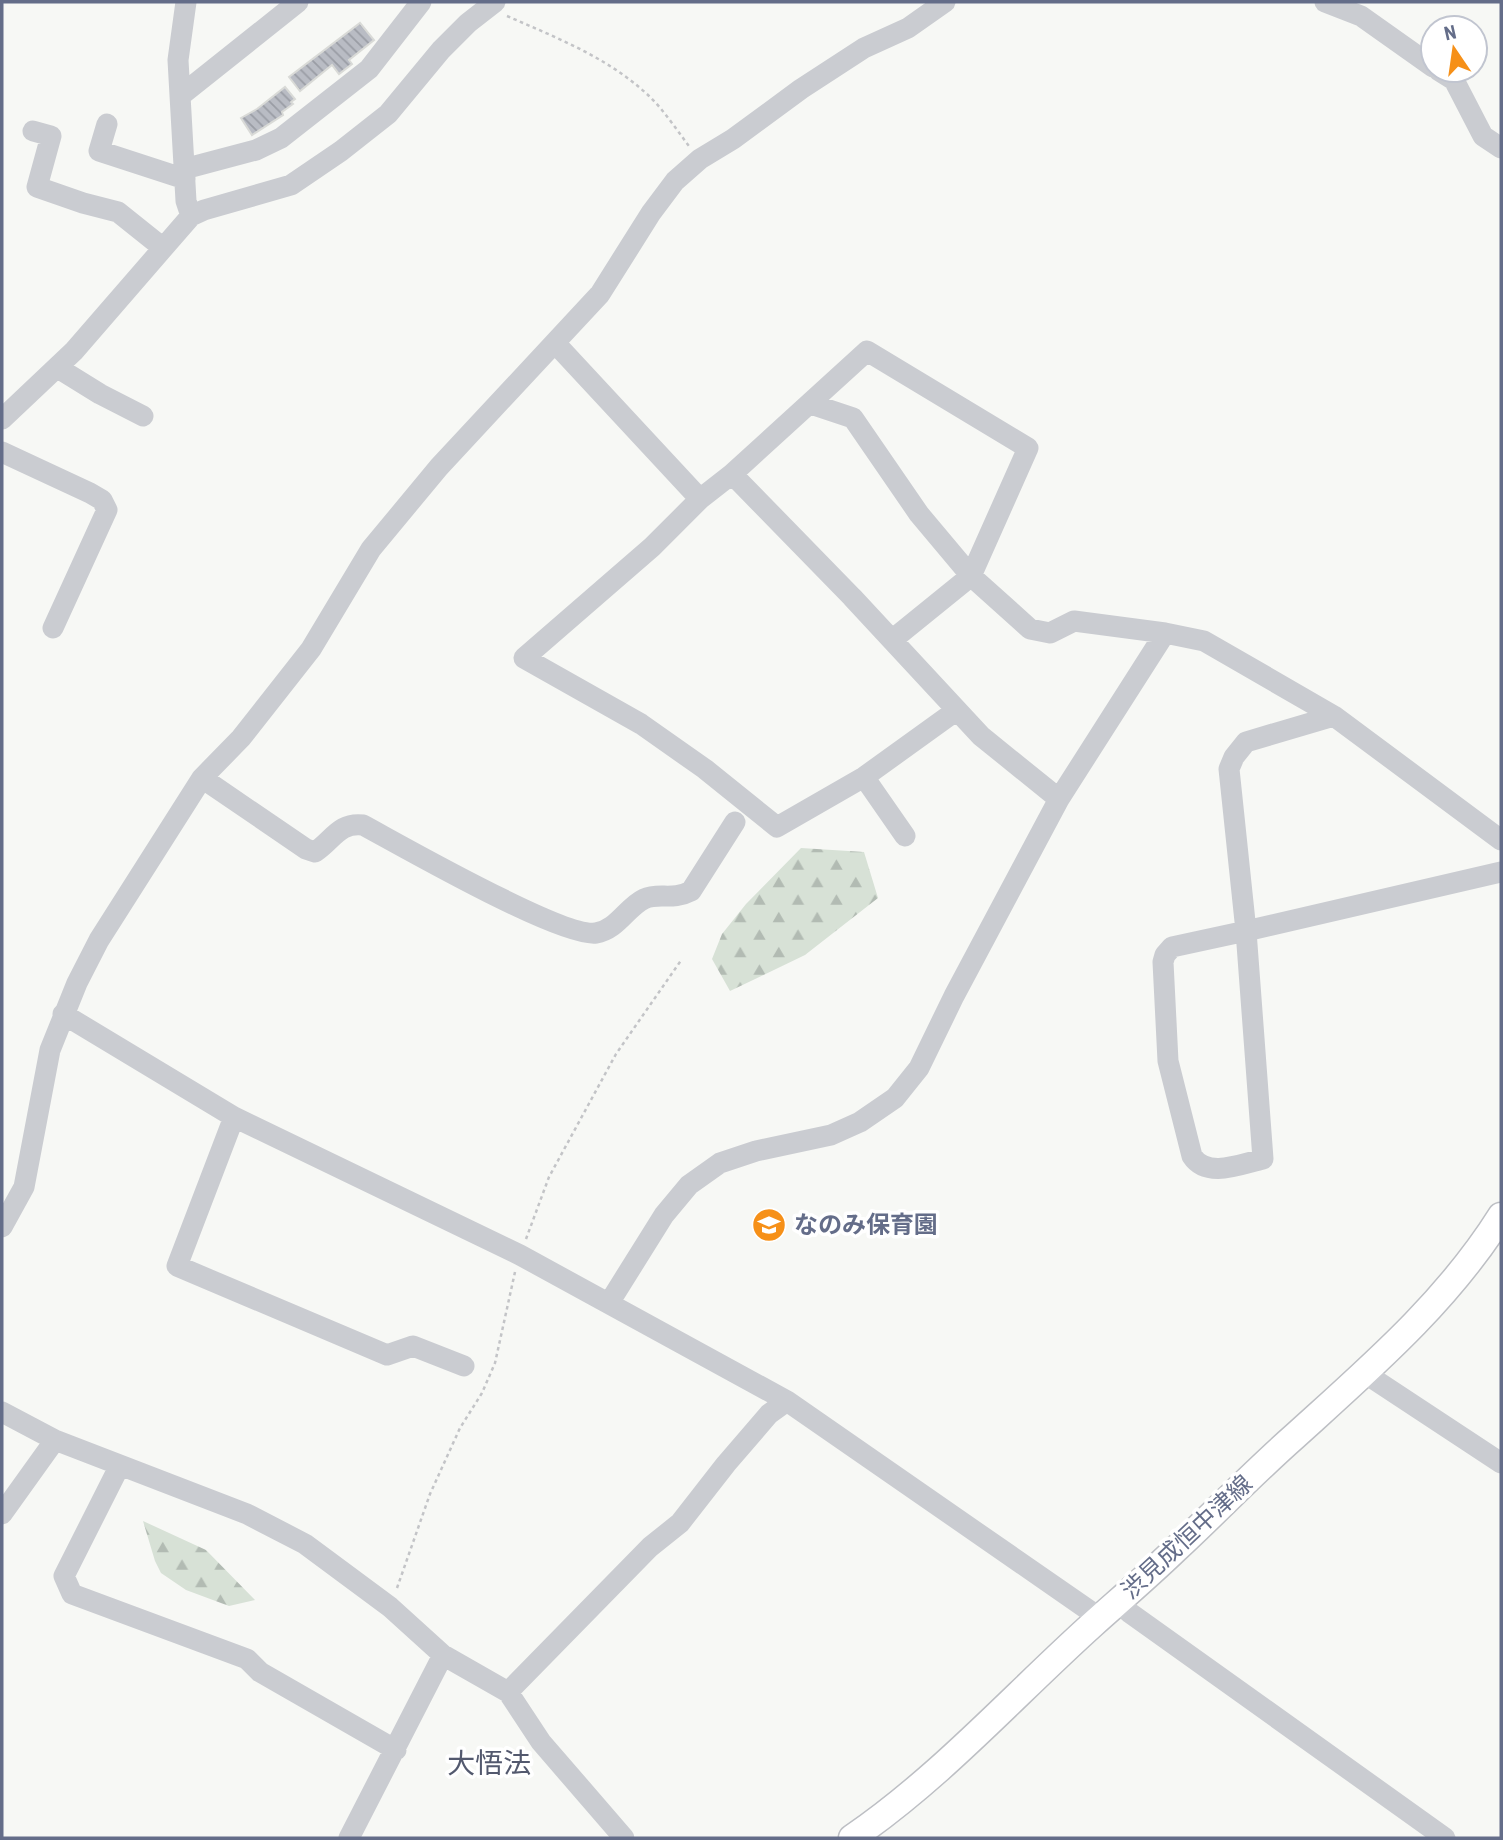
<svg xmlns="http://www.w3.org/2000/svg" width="1503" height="1840" viewBox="0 0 1503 1840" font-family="'Roboto Condensed','Noto Sans JP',sans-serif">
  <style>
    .forest { fill: url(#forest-firs) }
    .building { fill: url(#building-back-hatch); stroke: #d9dad7; stroke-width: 2 }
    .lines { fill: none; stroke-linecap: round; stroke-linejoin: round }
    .major-casing { stroke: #bdbfc4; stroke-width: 29 }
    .path { stroke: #c3c4c7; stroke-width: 2.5; stroke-dasharray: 3.5 3.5; stroke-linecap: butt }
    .minor { stroke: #caccd1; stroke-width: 21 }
    .major { stroke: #fff; stroke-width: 26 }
    .labels { text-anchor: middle; stroke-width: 7; stroke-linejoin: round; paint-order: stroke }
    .poi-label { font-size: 24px; font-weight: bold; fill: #646d89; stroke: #fff; text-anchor: start }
    .street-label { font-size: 24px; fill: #646d89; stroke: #fff }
    .quarter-label { font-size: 28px; fill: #53596e; stroke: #fff }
  </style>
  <defs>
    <pattern id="forest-firs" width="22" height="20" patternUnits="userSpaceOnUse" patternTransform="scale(1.75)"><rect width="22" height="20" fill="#d7e1d6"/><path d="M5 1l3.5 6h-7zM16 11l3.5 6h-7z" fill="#b2bbb3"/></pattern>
    <pattern id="building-back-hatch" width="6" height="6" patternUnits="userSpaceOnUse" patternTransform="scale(1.75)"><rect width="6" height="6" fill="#b9bcc4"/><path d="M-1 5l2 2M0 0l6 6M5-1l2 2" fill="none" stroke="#9a9da5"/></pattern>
  </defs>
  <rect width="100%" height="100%" fill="#f7f8f5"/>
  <!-- forest -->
  <path class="forest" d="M801,848L864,852L878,898L805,955L730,991L712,959L722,934L746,904Z
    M143,1521L206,1550L255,1600L229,1606L186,1590L161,1573L155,1561Z"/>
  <!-- building -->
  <path class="building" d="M360,23L374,40L349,60L352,64L339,74L332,65L300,91L289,77Z
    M285,87L295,99L291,102L293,104L282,112L283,115L252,135L241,118L257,109Z"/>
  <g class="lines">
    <!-- major casing -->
    <g class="major-casing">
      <path id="major" d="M852,1838C941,1777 1013,1696 1093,1624C1121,1599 1149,1575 1176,1549C1216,1512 1254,1472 1295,1436C1370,1368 1447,1302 1501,1216"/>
    </g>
    <!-- path -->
    <path class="path" d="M507,16C557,38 607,57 648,95C663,109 676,129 689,146
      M526,1239L549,1177L616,1054L682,959
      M397,1588L430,1494L460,1428L482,1393L495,1363L515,1272"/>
    <!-- minor -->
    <path class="minor" d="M186,2L178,60L186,201L191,216
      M1325,2L1361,16L1433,67
      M1438,70L1454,80L1483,136L1501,148
      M180,96L298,2
      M107,124L99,151L185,179
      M33,131L51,136L37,187L83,203L118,212L163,248
      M184,169L256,150L281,138L369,69L421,2
      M556,344L700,499
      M58,368L100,394L143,416
      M811,404L853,418L919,514L971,576L1030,629L1050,633L1074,621L1165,633L1204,641L1334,716L1501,840
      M2,419L74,351L191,216L204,210L291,185L341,151L388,114L441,50L468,23L495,2
      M2,452L90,493L102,500L107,510L53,628
      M732,474L852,597L981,736L1059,799
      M892,640L971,576L1028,448L867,351L732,474L700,499L652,547L524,658L641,724L705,769L777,827L864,777L957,710
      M1334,716L1246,742L1234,757L1229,769L1246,931L1501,872
      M864,777L905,836
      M202,778L306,849L315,852C333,840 339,822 363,825C402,846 562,938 596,933C617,930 627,907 644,899C659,892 672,901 691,891L735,822
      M1246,931L1263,1159C1241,1164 1207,1179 1192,1156L1168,1061L1163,962L1165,955L1172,947Z
      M63,1014L234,1117L520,1255L787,1401L1100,1618
      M234,1117L177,1266L387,1355L413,1346L464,1366
      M2,1227L24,1187L50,1050L77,983L99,940L202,778L241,738L311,649L371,549L439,467L600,294L651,213L675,181L700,159L733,139L801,89L864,48L908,28L945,2
      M609,1303L664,1215L689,1185L720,1163L756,1151L831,1135L860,1122L895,1098L919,1068L954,996L1059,799L1165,633
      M1366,1374L1501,1463
      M2,1412L55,1440L247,1514L305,1544L390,1607L443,1655L508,1692L541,1742L624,1838
      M120,1465L64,1576L72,1594L247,1659L260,1672L396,1750
      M2,1514L55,1440
      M1118,1602L1130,1613L1445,1838
      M508,1692L650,1547L680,1523L726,1464L769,1414L787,1401
      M349,1838L443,1655"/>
    <!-- major -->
    <use href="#major" class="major"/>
  </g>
  <!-- icons -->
  <defs>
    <g id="school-disc" transform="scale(1.75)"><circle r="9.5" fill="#f69018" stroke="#fff"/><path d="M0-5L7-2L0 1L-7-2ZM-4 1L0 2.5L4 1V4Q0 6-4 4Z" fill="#fff"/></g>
  </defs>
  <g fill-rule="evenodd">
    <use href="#school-disc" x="769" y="1225"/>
  </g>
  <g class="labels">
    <!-- poi labels -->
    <g class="poi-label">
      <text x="794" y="1233">なのみ保育園</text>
    </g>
    <!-- street labels -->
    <g class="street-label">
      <text transform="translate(1187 1537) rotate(-43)" y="8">渋見成恒中津線</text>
    </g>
    <!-- quarter labels -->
    <g class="quarter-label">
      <text x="489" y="1773">大悟法</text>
    </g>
  </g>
  <!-- border -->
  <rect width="1503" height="1840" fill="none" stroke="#646d89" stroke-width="7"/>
  <!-- north arrow -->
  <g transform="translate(1454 49) rotate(347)"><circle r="33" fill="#ffffff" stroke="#c1c5d0" stroke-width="2"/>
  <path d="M0-5L12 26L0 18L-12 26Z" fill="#f69018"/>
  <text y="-10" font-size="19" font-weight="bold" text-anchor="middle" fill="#646d89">N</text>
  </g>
</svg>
